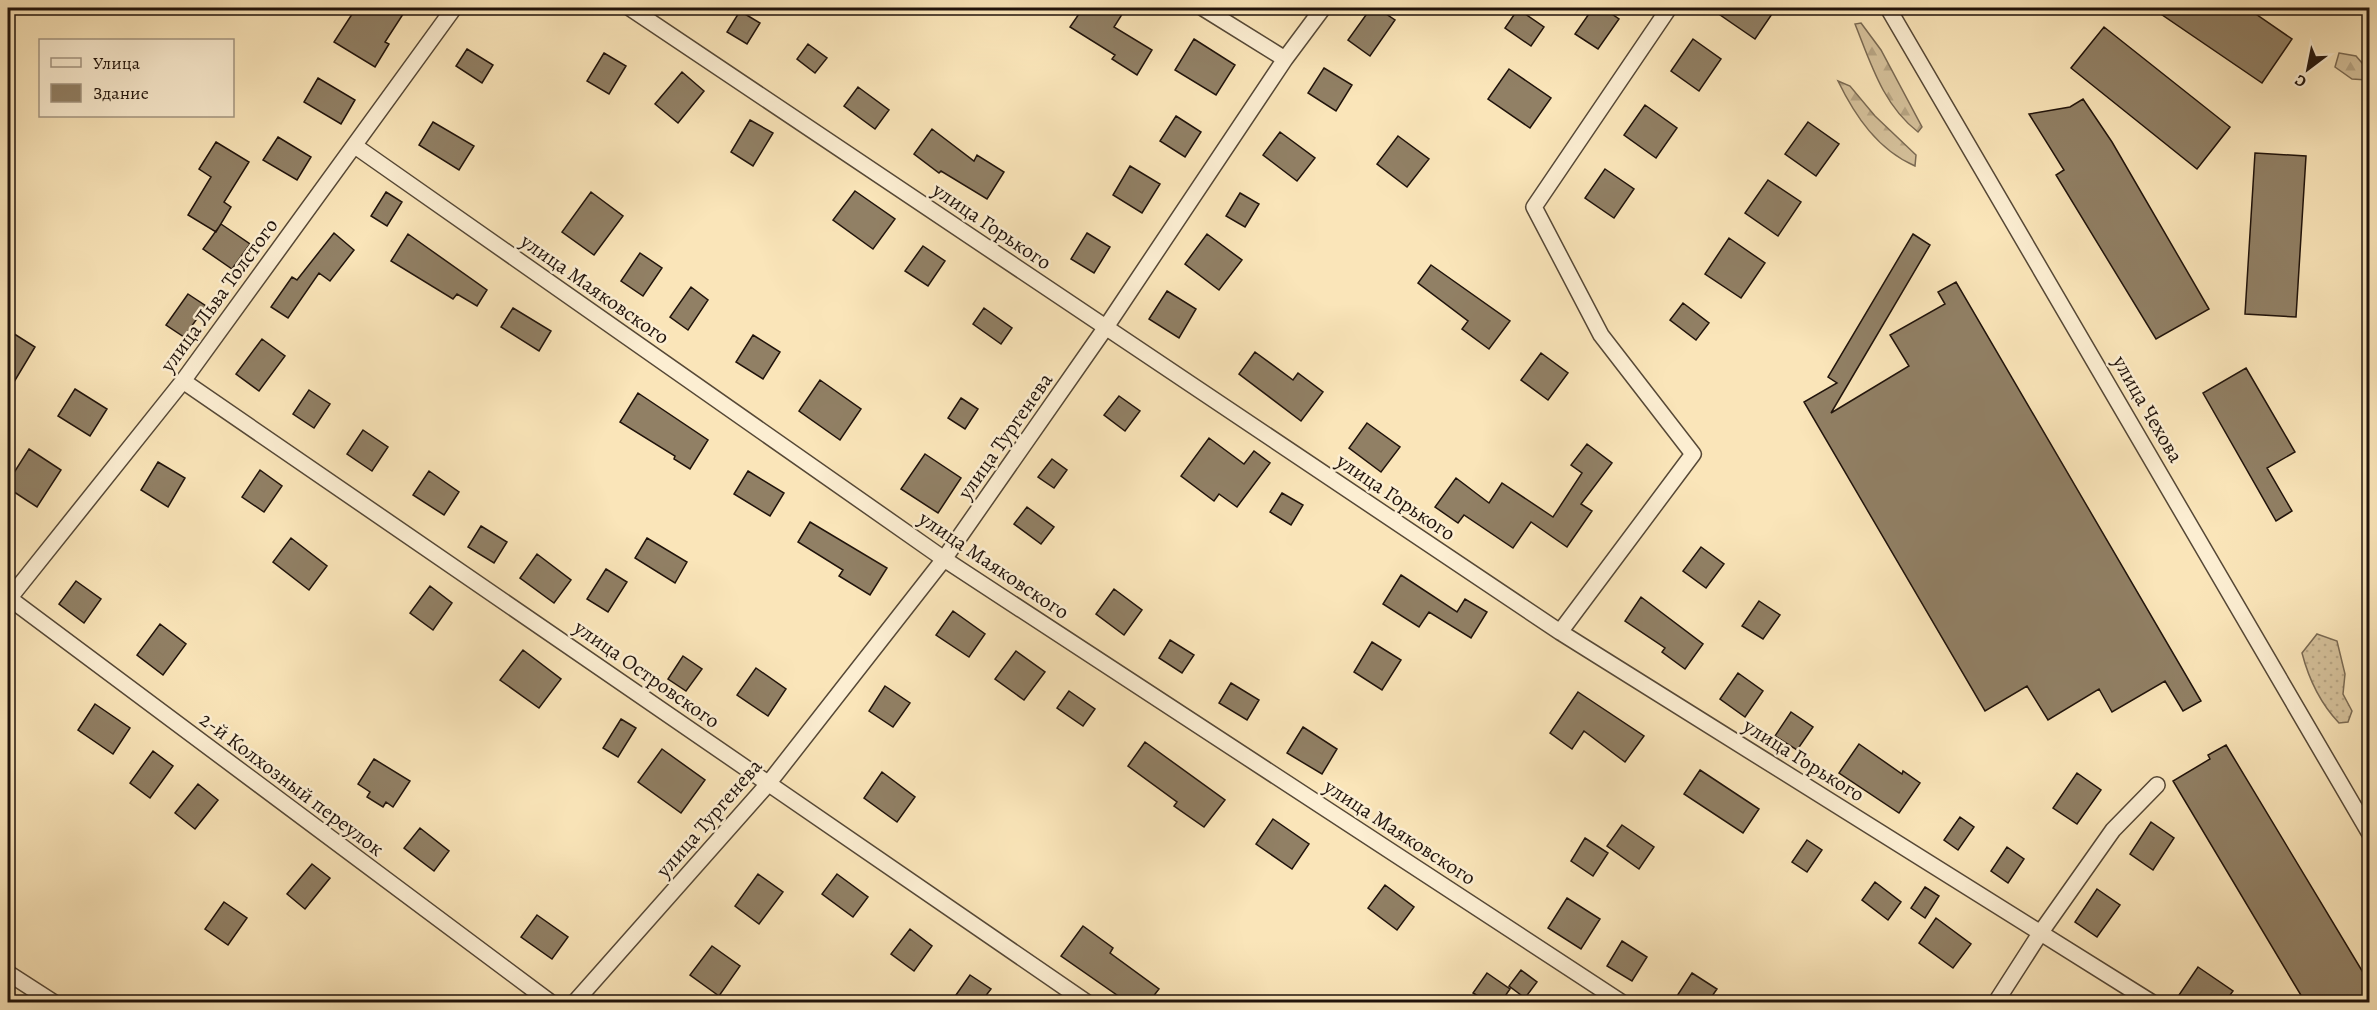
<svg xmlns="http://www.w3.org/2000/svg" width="2377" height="1010" viewBox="0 0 2377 1010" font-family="Alegreya,serif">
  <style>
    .green { fill: url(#green-dots); stroke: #7a6a53; stroke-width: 1.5 }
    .forest { fill: url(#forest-firs); stroke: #7a6a53; stroke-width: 1.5 }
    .building { fill: #918065; stroke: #20130b; stroke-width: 1.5 }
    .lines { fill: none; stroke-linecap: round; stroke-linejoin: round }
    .street-casing { stroke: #564836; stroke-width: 18 }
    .street { stroke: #fceed2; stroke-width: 15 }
    .labels { text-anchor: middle; stroke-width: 5; stroke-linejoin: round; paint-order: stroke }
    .street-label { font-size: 21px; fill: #20130b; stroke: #fceed2 }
  </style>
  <defs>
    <pattern id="green-dots" width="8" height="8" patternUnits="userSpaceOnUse" patternTransform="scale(1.5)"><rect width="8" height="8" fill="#d5c19b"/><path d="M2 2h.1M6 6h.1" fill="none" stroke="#b7a584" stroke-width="1.8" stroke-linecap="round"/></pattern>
    <pattern id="forest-firs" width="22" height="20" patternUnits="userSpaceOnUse" patternTransform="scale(1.5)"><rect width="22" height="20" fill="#d5c19b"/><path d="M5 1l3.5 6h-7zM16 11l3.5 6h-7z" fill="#b7a584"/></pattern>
  </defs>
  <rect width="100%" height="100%" fill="#fae5b9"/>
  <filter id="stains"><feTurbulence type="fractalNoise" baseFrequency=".00333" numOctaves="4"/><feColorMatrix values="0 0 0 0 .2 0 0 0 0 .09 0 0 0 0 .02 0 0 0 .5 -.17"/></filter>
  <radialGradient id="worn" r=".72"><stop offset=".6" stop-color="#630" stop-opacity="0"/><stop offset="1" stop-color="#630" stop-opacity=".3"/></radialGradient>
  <!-- green -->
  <path class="green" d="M2317,634L2337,641L2345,674L2343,694L2352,711L2348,722L2339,723C2320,703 2309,680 2302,653Z"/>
  <!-- forest -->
  <path class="forest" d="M1861,23L1881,50L1922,127L1918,132C1883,105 1871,64 1855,24Z
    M2339,53L2356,56L2368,70L2367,80L2352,79L2335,67Z
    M1838,81L1850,86L1875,116L1916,155L1915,166C1878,150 1855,116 1838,81Z"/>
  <!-- building -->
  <path class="building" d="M356,8H407L385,42L389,44L375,67L334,42Z
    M1083,8H1126L1114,27L1152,50L1137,75L1112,59L1115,55L1070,27Z
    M1371,8H1377L1395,20L1370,56L1348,40Z
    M1593,8H1603L1619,19L1598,49L1575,34Z
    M1710,8H1762L1772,14L1755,39Z
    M2152,8H2247L2292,39L2262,83Z
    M1518,9L1544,27L1531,46L1505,28Z
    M740,11L760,23L747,44L727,32Z
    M2104,27L2230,127L2197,169L2071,68Z
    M1194,39L1235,65L1216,95L1175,70Z
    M1693,39L1721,59L1699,91L1671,71Z
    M808,44L827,58L815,73L797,59Z
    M467,49L493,65L482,83L456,66Z
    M604,53L626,66L609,94L587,81Z
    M1324,68L1352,85L1336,111L1308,93Z
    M1509,69L1551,98L1530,128L1488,99Z
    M682,72L704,91L678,123L655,104Z
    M318,78L355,100L341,124L304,102Z
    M858,87L889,110L875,129L844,106Z
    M2083,99L2112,142L2209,309L2156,339L2056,175L2064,170L2029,114L2070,107Z
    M1645,105L1677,128L1656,158L1624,135Z
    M1176,116L1201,132L1185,157L1160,141Z
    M750,120L773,133L753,166L731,152Z
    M433,122L474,146L459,170L419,145Z
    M1808,122L1839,144L1816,176L1785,154Z
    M932,129L974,161L977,155L1004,172L987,199L941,171L939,173L914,154Z
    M1280,132L1315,158L1297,181L1263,155Z
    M1398,136L1429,159L1407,187L1377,164Z
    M278,137L311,157L297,180L263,160Z
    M216,142L249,162L224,202L231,207L216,232L188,215L211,177L199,169Z
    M2255,153L2306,156L2296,317L2245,314Z
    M1130,166L1160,184L1142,213L1113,195Z
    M1605,169L1634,189L1614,218L1585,198Z
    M1768,180L1801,202L1778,236L1745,213Z
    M855,191L895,219L873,249L833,220Z
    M386,192L402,202L387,226L371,216Z
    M591,192L623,216L594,255L562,232Z
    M1240,193L1259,204L1245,227L1226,216Z
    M221,224L250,244L232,269L203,249Z
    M334,233L354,250L330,281L319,273L288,318L271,307L292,277L297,280Z
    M1087,233L1110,247L1094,273L1071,259Z
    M408,234L487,290L477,306L457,294L453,299L391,261Z
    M1207,234L1242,260L1219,290L1185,264Z
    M1913,234L1930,245L1831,413L1909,366L1890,335L1945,304L1938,292L1956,282L2201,701L2183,711L2165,681L2112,712L2099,689L2048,720L2027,686L1985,711L1804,402L1837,383L1828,377Z
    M1729,238L1765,263L1741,298L1705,274Z
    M923,246L945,261L928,286L905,271Z
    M640,253L662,268L643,296L621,281Z
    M1431,265L1510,321L1489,349L1462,329L1468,321L1418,283Z
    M691,287L708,300L688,330L670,317Z
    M1167,291L1196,309L1179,338L1149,319Z
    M188,294L206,306L184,337L166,325Z
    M1683,303L1709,323L1696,340L1670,320Z
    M513,308L551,331L539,351L501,327Z
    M984,308L1012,328L1001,344L973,324Z
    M8,330L35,347L8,392Z
    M753,335L780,352L763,379L736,362Z
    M262,339L285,356L259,391L236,374Z
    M1255,352L1293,380L1298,373L1323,392L1301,421L1239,374Z
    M1541,353L1568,373L1548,400L1521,380Z
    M2246,368L2295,452L2267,468L2292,511L2276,521L2203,393Z
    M820,380L861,409L840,440L799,411Z
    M75,389L107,409L90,436L58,416Z
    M309,390L330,404L314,428L293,414Z
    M638,393L708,440L690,469L674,459L675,456L620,422Z
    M1119,396L1140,411L1125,431L1104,415Z
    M961,398L978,409L965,429L948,418Z
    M1367,423L1400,447L1381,472L1349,448Z
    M363,430L388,447L372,471L347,454Z
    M1209,438L1244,464L1254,451L1270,463L1237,507L1219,494L1214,501L1181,476Z
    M1587,444L1612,463L1581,504L1592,511L1567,547L1531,522L1513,548L1464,515L1458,523L1435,507L1456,478L1489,503L1502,483L1553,517L1582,473L1571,465Z
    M29,449L61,470L37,507L8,488V482Z
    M925,454L961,478L938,513L901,489Z
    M1052,459L1067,470L1054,488L1038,477Z
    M158,462L185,478L168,507L141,490Z
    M260,470L282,486L264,512L242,497Z
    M429,471L459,492L444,515L413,495Z
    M748,471L784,493L770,516L734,494Z
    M1282,493L1303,505L1291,525L1270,512Z
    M1027,507L1054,527L1041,544L1014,524Z
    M810,522L887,568L870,595L839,576L843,570L798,542Z
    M481,526L507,542L494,563L468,547Z
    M291,538L327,566L309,590L273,562Z
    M647,538L687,562L675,583L635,558Z
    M1701,547L1724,564L1706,588L1683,571Z
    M537,554L571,580L554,603L520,578Z
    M606,569L627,582L608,612L587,599Z
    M1401,575L1457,612L1465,599L1487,612L1471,638L1429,612L1419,627L1383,604Z
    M76,581L101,599L84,623L59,604Z
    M430,586L452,603L433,630L410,613Z
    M1114,589L1142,610L1124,635L1096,614Z
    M1641,597L1703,644L1685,669L1662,652L1665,648L1625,621Z
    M1759,601L1780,615L1763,639L1742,626Z
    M953,611L985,634L969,657L936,635Z
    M160,624L186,644L163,675L137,655Z
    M1170,640L1194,655L1182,673L1159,658Z
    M1372,642L1401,660L1382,690L1354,672Z
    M523,650L561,679L539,708L500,680Z
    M1016,651L1045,672L1024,700L995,679Z
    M683,656L702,669L686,691L668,679Z
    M756,668L786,689L768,716L737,695Z
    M1738,673L1763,691L1745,717L1720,699Z
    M1231,683L1259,700L1247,720L1219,703Z
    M885,686L910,703L893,727L869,711Z
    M1069,691L1095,709L1083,726L1057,708Z
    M1578,692L1644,736L1625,762L1584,731L1572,749L1550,733Z
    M95,704L130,728L113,754L78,730Z
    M1791,712L1813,727L1797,750L1775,736Z
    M621,719L636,728L618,757L603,748Z
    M1303,727L1337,749L1322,774L1287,753Z
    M1145,742L1225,800L1204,827L1174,806L1177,802L1128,766Z
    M1859,744L1902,774L1903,771L1920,783L1899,813L1839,773Z
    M2226,745L2370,984V1002H2305L2173,781L2210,759L2208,755Z
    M662,749L705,780L681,813L638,782Z
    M153,751L173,766L150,798L130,783Z
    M374,759L410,781L393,807L386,802L383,807L367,797L370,792L358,784Z
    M1700,770L1759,809L1743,833L1684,794Z
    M882,772L915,797L897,822L864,798Z
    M2077,773L2101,790L2077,824L2053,808Z
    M198,784L218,800L195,829L175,813Z
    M1960,817L1974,827L1958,850L1944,840Z
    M1273,819L1309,844L1292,869L1256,844Z
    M2151,822L2174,838L2153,870L2130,854Z
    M1622,825L1654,847L1639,869L1607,846Z
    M420,828L449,851L434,871L404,848Z
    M1585,838L1608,853L1593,876L1571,861Z
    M1807,840L1822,850L1807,872L1792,862Z
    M2007,847L2024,859L2008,883L1991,871Z
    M312,864L330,878L305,909L287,894Z
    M758,874L783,892L759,924L735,906Z
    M837,874L868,897L853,917L822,894Z
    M1875,882L1901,902L1888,920L1862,900Z
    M1385,885L1414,907L1397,930L1368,908Z
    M1925,887L1939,896L1925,918L1911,908Z
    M2097,889L2120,905L2097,937L2075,922Z
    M1567,898L1600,919L1581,949L1548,928Z
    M224,902L247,918L228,945L205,929Z
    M537,915L568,937L552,959L521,937Z
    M1936,918L1971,944L1953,968L1919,943Z
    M1083,926L1113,948L1110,953L1159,989L1149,1002H1127L1061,956Z
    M910,929L932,946L914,971L891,954Z
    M1622,941L1647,957L1632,981L1607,966Z
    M712,946L740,966L719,996L690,975Z
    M2198,967L2233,991L2225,1002H2190L2179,995Z
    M1521,970L1537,982L1525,998L1509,986Z
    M1487,973L1510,989L1501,1002H1488L1473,993Z
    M1692,973L1717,989L1708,1002H1673Z
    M970,975L991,989L981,1002H951Z"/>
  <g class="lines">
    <!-- street casing -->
    <g class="street-casing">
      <path id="street" d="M630,8L1560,632L2151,1002
        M1203,8L1285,59
        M1888,8L2370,834
        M355,146L944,559L1621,1002
        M183,381L1086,1002
        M9,598L550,1002
        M8,600L183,381L454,8
        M1560,632L1693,454L1601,335L1534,207L1669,8
        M8,973L53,1002
        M575,1002L768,784L944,559L1106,327L1285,59L1323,8
        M1996,1002L2041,932L2113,830L2157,785"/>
    </g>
    <!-- street -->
    <use href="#street" class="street"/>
  </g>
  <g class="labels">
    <!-- street labels -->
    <g class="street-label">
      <text transform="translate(992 226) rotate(34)" y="7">улица Горького</text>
      <text transform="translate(595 289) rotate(35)" y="7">улица Маяковского</text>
      <text transform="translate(219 295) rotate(-54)" y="7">улица Льва Толстого</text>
      <text transform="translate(2148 409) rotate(60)" y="7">улица Чехова</text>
      <text transform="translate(1005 436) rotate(-55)" y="7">улица Тургенева</text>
      <text transform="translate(1396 497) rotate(34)" y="7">улица Горького</text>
      <text transform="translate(994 565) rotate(34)" y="7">улица Маяковского</text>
      <text transform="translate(647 674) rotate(35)" y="7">улица Островского</text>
      <text transform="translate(1804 760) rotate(32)" y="7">улица Горького</text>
      <text transform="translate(292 784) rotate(37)" y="7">2-й Колхозный переулок</text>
      <text transform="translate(709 818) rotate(-49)" y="7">улица Тургенева</text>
      <text transform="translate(1400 832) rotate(33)" y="7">улица Маяковского</text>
    </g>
  </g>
  <!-- margin -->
  <rect width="2377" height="1010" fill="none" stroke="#fae5b9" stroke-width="30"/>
  <rect x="9" y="9" width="2359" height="992" fill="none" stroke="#20130b" stroke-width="3"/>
  <rect x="15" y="15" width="2347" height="980" fill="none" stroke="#20130b" stroke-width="1.5"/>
  <!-- legend -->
  <rect x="39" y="39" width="195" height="78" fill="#fceed2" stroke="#a49682" stroke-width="1.5"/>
  <rect x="51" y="58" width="30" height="9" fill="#fceed2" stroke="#a49682" stroke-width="1.5"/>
  <text x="93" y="69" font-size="18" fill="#20130b">Улица</text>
  <rect x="51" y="84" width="30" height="18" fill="#918065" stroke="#a49682" stroke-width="1.5"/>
  <text x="93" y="99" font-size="18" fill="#20130b">Здание</text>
  <!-- north arrow -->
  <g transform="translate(2308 69) rotate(212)" stroke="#fceed2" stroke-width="4.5" paint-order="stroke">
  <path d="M0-4.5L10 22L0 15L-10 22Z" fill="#20130b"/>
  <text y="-9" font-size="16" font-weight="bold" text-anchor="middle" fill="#20130b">С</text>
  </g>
  <rect width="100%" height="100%" filter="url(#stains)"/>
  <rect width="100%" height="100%" fill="url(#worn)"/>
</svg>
